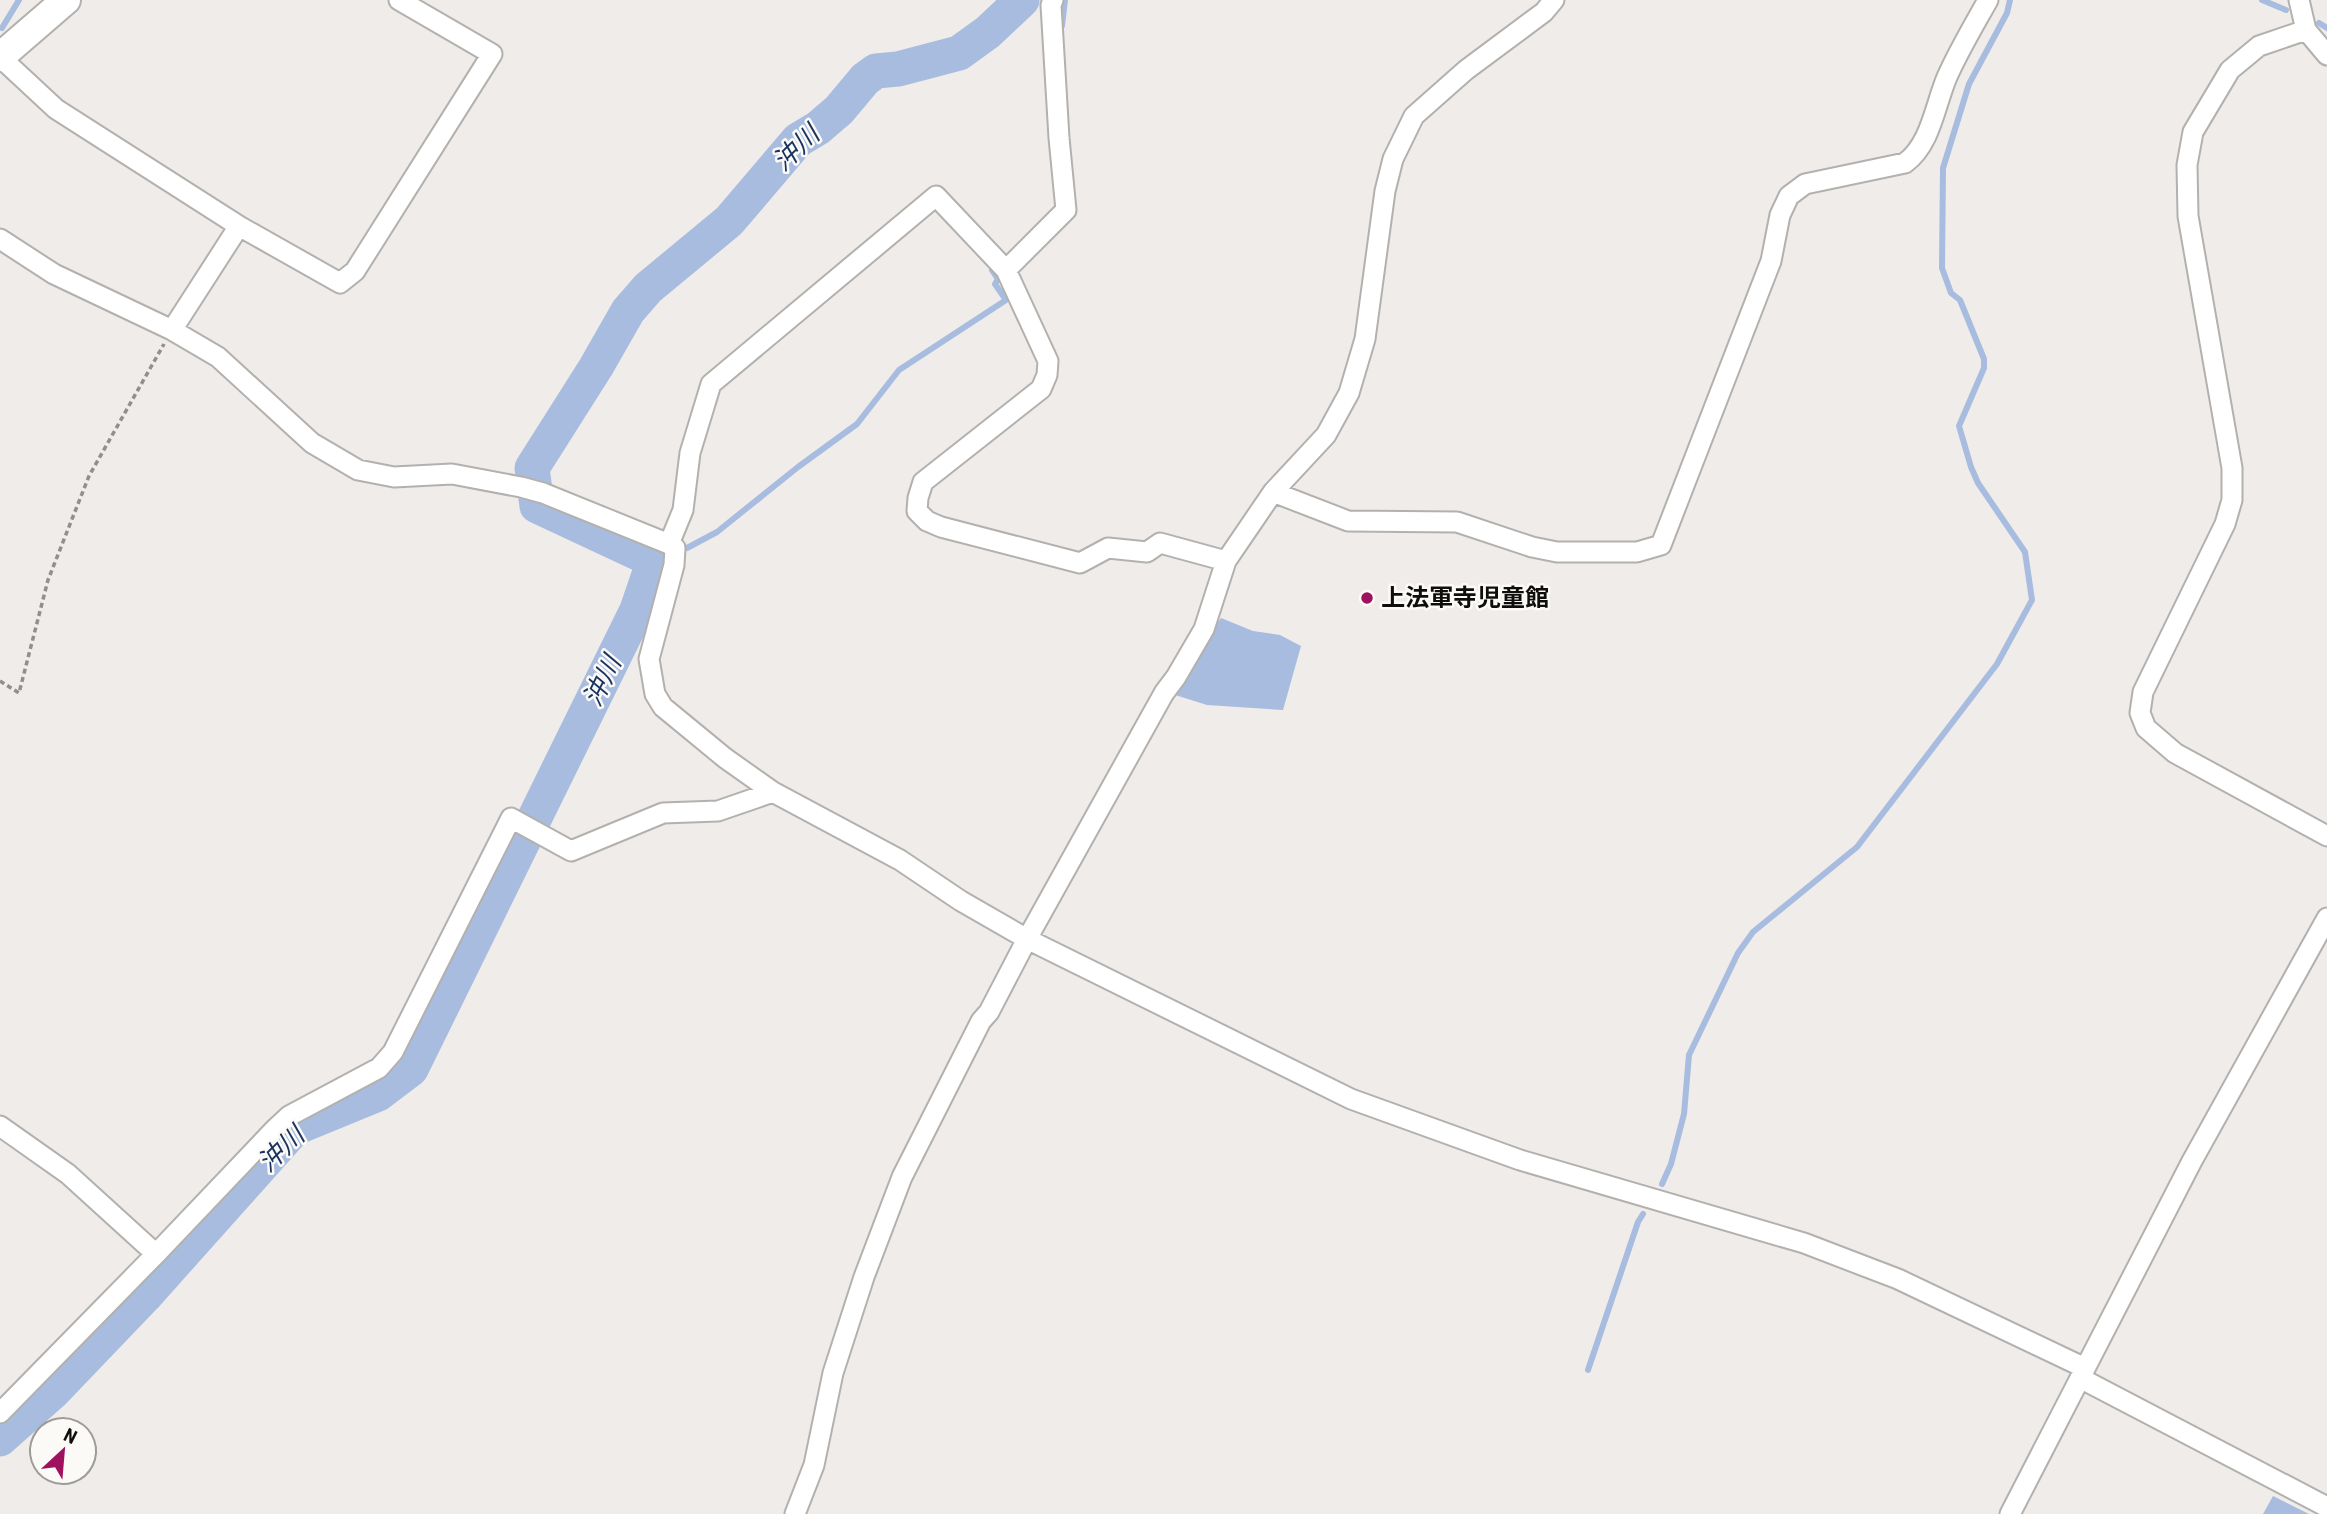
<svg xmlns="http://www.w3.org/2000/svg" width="2327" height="1514" viewBox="0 0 2327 1514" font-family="'Roboto Condensed','Noto Sans JP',sans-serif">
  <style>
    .water { fill: #a7bcdf }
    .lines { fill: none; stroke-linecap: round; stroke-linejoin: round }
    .stream { stroke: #a7bcdf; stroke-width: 6 }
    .river { stroke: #a7bcdf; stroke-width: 35 }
    .minor-casing { stroke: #b3b1ae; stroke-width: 23 }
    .highway-casing { stroke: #b3b1ae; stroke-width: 32 }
    .path { stroke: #918f8e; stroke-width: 3.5; stroke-dasharray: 5 3.5; stroke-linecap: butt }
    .minor { stroke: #fff; stroke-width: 19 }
    .highway { stroke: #fff; stroke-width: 28 }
    .poi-dot { fill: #9e115e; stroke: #fcfaf7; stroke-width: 2.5 }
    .labels { text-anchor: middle; stroke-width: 5; stroke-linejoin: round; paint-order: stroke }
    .poi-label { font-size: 24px; font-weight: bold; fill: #0f0e0d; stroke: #fcfaf7; text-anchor: start }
    .water-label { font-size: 26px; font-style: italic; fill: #19325e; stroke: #fcfaf7 }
  </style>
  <rect width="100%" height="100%" fill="#efecea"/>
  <!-- water -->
  <path class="water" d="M1221,618L1253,631L1280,635L1301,646L1283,710L1207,705L1172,694L1203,641Z
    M2273,1496L2309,1514H2263Z"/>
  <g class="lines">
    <!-- stream -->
    <path class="stream" d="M2262,0L2286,10
      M2319,23L2327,28
      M1062,26L1065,0
      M2,28L19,0
      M687,548L717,532L798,467L857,424L899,370L1006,300L995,284L998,279L992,270
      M652,566L662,561
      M1662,1184L1671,1164L1684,1114L1689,1055L1738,953L1753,932L1857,847L1997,664L2032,600L2025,552L1978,483L1971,467L1959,426L1984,368V359L1960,300L1951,293L1942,268L1943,168L1969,84L2007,13L2010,0
      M1588,1370L1638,1222L1643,1214"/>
    <!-- river -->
    <path class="river" d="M0,1439L53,1392L145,1296L295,1128L378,1094L411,1069L637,610L652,566L644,556L537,506L532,468L596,367L628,311L648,288L729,221L798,140L818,128L839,110L865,79L876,71L898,69L959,53L988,32L1022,0"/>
    <!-- minor casing -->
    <g class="minor-casing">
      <path id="minor" d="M2299,0L2306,30L2327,55
        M2306,30L2259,46L2230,70L2193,132L2187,165L2188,216L2232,468V500L2225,524L2143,692L2140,713L2146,728L2175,753L2327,836
        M0,57L56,109L239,226
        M0,239L54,274L172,330L218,357L312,443L358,470L394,477L452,474L521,487L543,493L669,544L675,548L674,565L649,659L655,694L663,707L725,758L773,792L900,860L961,901L1027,939L1351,1099L1520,1160L1804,1243L1898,1279L2085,1368
        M1006,270L1066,210L1059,138L1051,5L1053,0
        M172,330L239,226L340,283L355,271L492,54L399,0
        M1273,492L1348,521L1457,522L1532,547L1557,552H1637L1661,545L1771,261L1780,215L1789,196L1805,184L1905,163C1931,144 1935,105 1947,77C1959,50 1974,25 1988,0
        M669,544L683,510L690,453L711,384L936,196L1006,270L1048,361L1047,375L1041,389L923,482L918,498L917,511L927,521L941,527L1080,563L1108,548L1147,552L1160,543L1226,561
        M0,1126L68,1174L156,1254
        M2080,1378L2327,1507
        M0,1413L156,1254L274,1130L289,1116L379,1068L393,1052L511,818L571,851L663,813L718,811L773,792
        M795,1514L814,1465L833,1373L864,1277L902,1177L981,1021L989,1012L1027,939L1164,693L1176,677L1204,629L1226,561L1273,492L1326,435L1349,393L1365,339L1385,191L1393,159L1414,116L1466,70L1544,12L1554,0
        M2010,1514L2192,1161L2327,918"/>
    </g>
    <!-- highway casing -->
    <g class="highway-casing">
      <path id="highway" d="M0,57L66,0"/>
    </g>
    <!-- path -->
    <path class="path" d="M0,681L19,693L48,580L89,476L164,344"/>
    <!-- minor -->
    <use href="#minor" class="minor"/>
    <!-- highway -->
    <use href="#highway" class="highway"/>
  </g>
  <!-- markers -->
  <circle class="poi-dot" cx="1367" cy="598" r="7"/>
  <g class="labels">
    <!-- poi labels -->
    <g class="poi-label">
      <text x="1381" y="606">上法軍寺児童館</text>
    </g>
    <!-- water labels -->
    <g class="water-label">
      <text transform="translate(796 148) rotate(-44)" y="9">沖川</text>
      <text transform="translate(602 681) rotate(-64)" y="9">沖川</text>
      <text transform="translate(281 1149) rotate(-44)" y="9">沖川</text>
    </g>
  </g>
  <!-- north arrow -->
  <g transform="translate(63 1451) rotate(26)"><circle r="33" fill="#fcfaf7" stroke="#9d9c99" stroke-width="2"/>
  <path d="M0-5L12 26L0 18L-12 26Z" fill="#9e115e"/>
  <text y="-10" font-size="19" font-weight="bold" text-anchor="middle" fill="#0f0e0d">N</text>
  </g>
</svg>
